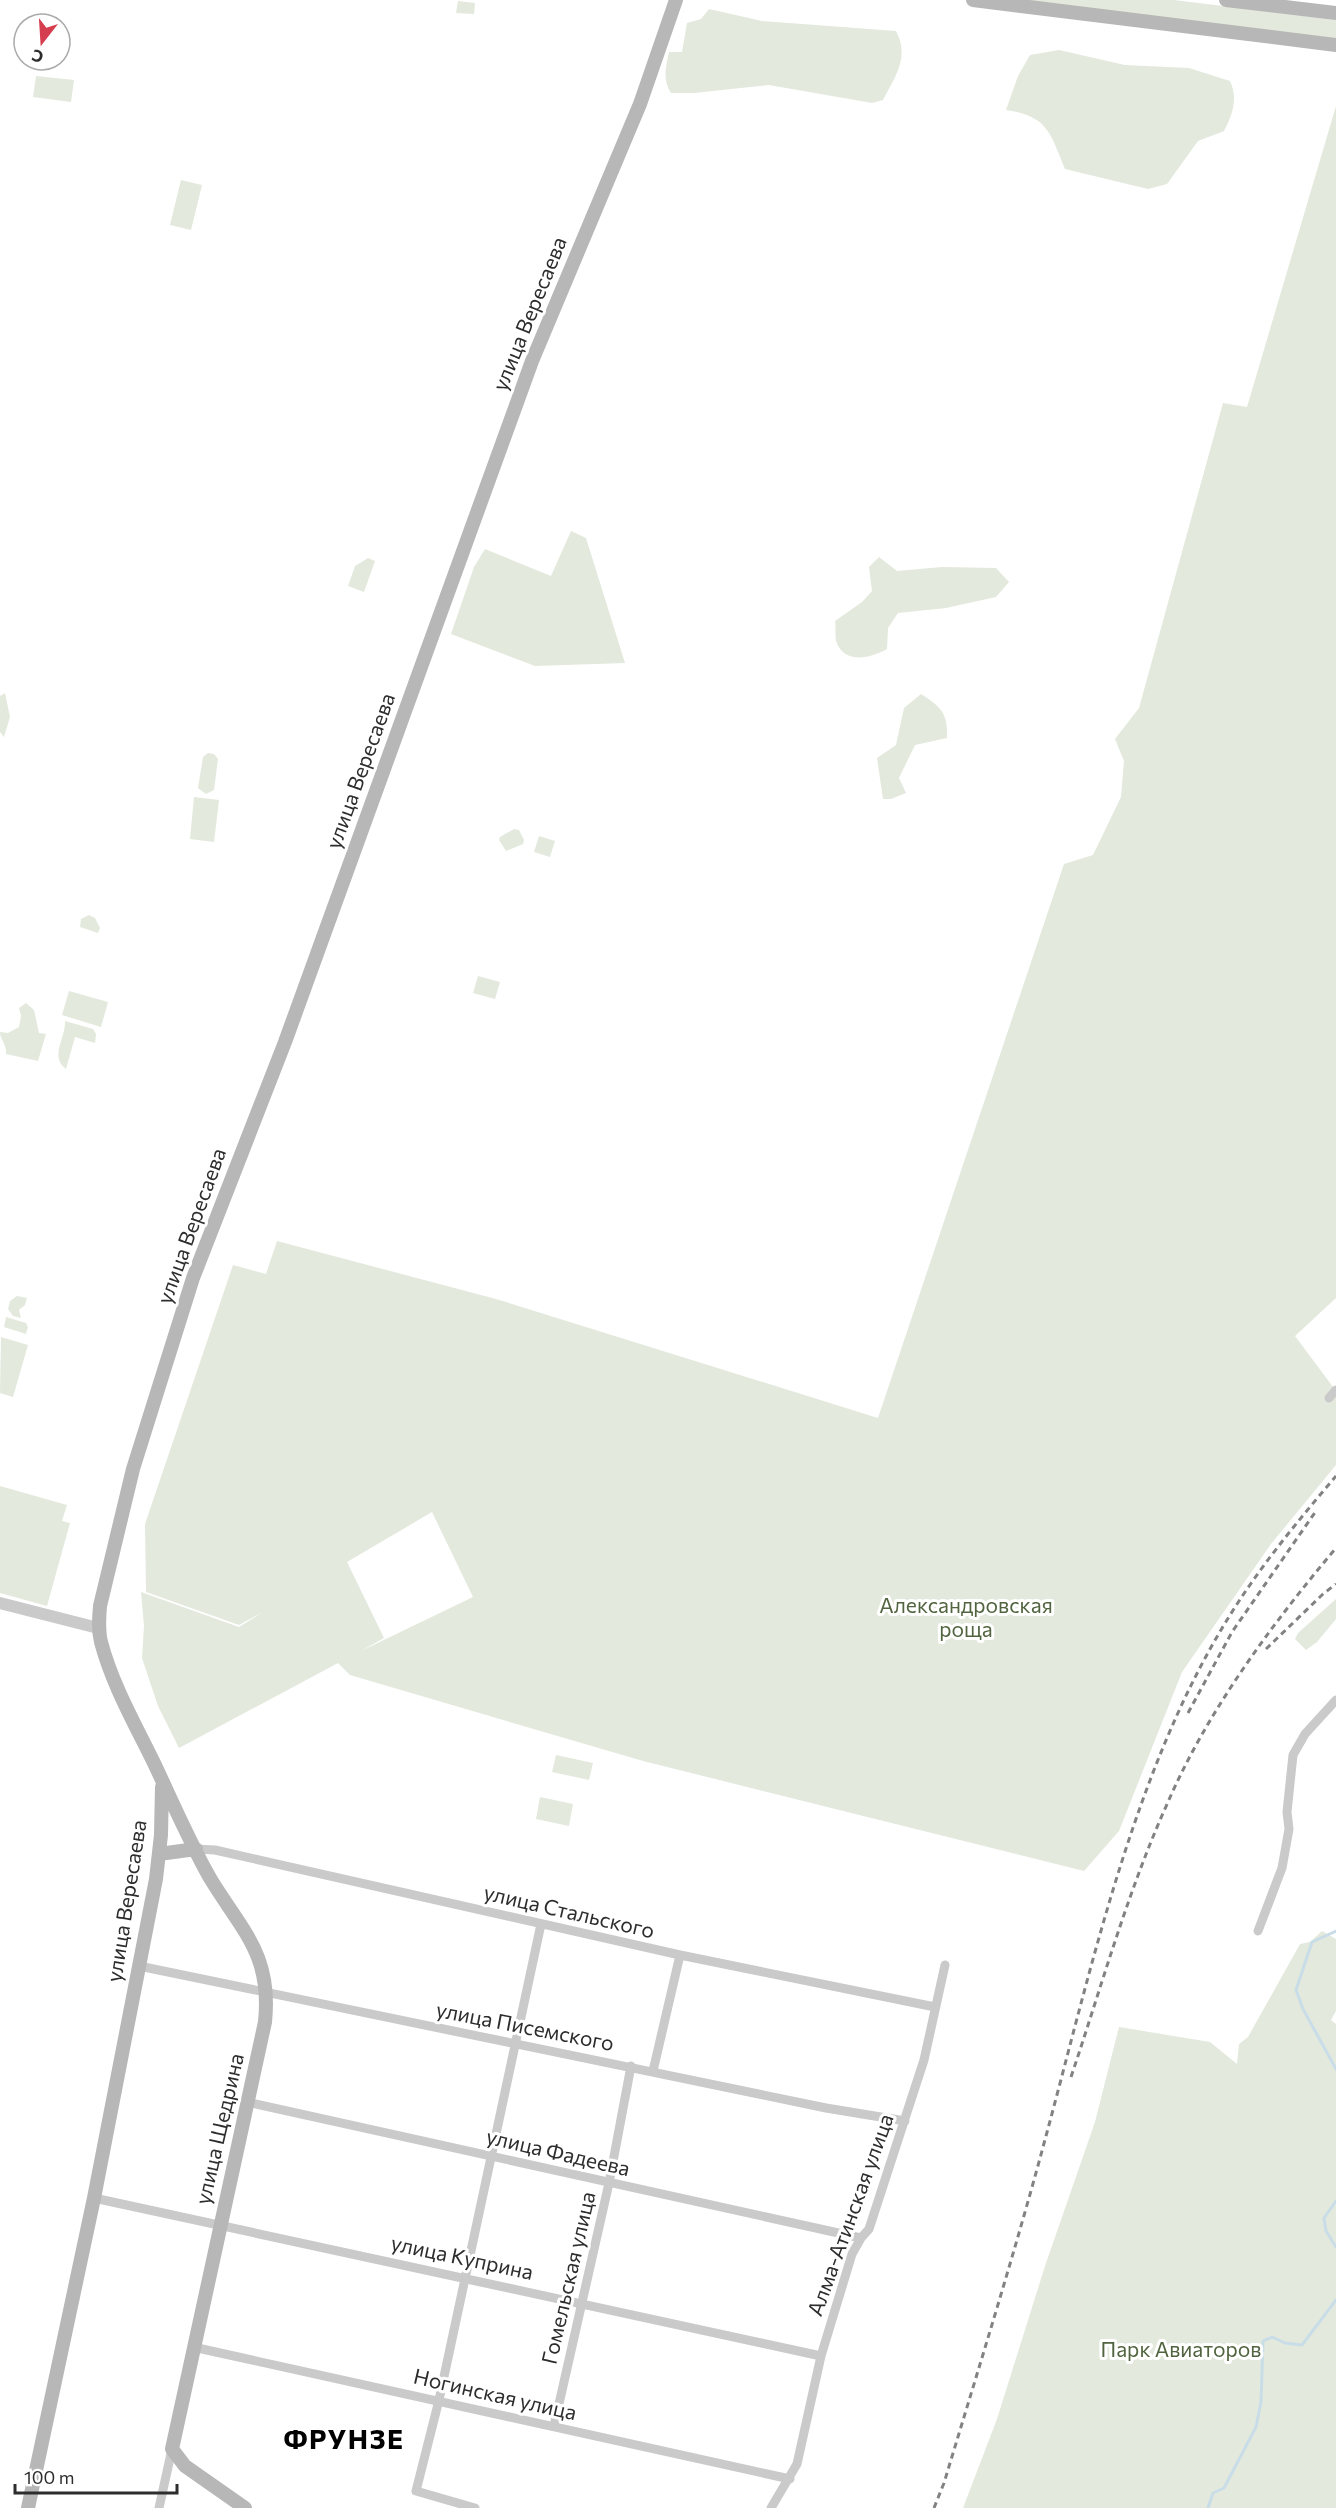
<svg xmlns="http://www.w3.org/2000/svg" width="1336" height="2508" viewBox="0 0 1336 2508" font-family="Commissioner,sans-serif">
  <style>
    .green { fill: #e3e9dc; fill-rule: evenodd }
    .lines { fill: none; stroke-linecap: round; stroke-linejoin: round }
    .stream { stroke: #c9dde8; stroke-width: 3 }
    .minor { stroke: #cacaca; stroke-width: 9 }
    .tertiary { stroke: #cacaca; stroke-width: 12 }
    .secondary { stroke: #b7b7b7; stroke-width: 14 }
    .rail { stroke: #828282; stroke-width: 3; stroke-dasharray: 6 4.5; stroke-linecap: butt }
    .labels { text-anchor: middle; stroke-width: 6; stroke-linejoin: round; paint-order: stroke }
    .street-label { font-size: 21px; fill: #2d2d2d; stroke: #fff }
    .park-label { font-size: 21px; fill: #51643f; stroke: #fff }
    .district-label { font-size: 27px; font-weight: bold; letter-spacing: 1.5px; fill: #000; stroke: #fff }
  </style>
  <rect width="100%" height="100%" fill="#fff"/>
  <!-- green -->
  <path class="green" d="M1013,0H1174L1336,20V40Z
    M458,1L475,3L474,14L456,13Z
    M709,9L762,21L896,31C910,57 895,77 883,100L872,103L769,85L694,93H671C662,80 666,66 669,52H682L687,23L701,19Z
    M1059,50L1125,65L1189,68L1230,81C1238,98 1233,114 1224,131L1198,141L1167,184L1148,189L1065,169C1050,133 1048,116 1006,110L1018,76L1030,55Z
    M36,76L74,80L71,102L33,97Z
    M1336,106V1298L1295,1336L1336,1391V1465L1271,1544L1182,1672L1119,1831L1084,1871L643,1761L350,1675L338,1663L179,1748L158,1706L142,1658L144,1626L141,1592L239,1627L263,1612L239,1625L146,1592L145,1524L233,1265L266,1274L277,1241L496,1299L878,1418L1064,864L1093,855L1121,797L1124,761L1115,739L1139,708L1223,403L1247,407ZM432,1512L473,1597L361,1651L384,1638L347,1562Z
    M181,180L202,185L191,230L170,225Z
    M571,531L586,538L625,663L535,666L451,634L474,567L485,549L551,576Z
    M879,557L897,571L942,567L996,568L1009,582L996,597L946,608L898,613L888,628L887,649C871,658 844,665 836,641C835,635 836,627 835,621L862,602L872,591L869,567Z
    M368,558L375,561L364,592L348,586L355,566Z
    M5,693L10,717L4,737L0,732V696Z
    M921,694C941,707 948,713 947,738L915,745L899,778L906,793L891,799H883L877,758L896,745L904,708Z
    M208,753L214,754L218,759L214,790L206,794L198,788L203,757Z
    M194,797L219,800L214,842L190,839Z
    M514,829L519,830L524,840L523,844L506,851L499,840L500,837Z
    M539,836L555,841L550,857L534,852Z
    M89,915L95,918L100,928L98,933L80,927L81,919Z
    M478,976L500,982L495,999L473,993Z
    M69,991L108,1002L101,1027L62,1015Z
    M26,1003L34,1010L39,1033L46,1034L38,1061L6,1054C7,1044 0,1040 0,1032L8,1033L19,1027L21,1016L19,1008Z
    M65,1021L93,1029L96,1034L95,1043L75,1037L66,1069C49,1057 66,1037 65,1021Z
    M17,1296L27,1298L25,1305L19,1310L21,1318L13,1316L8,1309L10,1301Z
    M6,1317L26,1323L28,1327L26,1334L4,1327Z
    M1,1337L28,1345L13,1397L0,1393Z
    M0,1486L67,1505L62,1521L70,1523L47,1606L0,1593Z
    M1336,1599V1619L1317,1642L1306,1650L1295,1639L1298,1633Z
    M556,1755L593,1763L589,1780L552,1772Z
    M540,1797L573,1804L569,1826L536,1819Z
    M1322,1931L1336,1939V2011L1331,2020L1336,2024V2508H963L997,2419L1045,2266L1095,2122L1119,2027L1210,2042L1237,2064L1239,2044L1248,2037L1300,1944L1310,1942Z"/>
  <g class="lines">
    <!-- stream -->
    <path class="stream" d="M1336,1931L1312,1942L1296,1990L1303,2009L1336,2069
      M1336,2201L1324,2218L1326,2231L1336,2247
      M1208,2508L1213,2493L1224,2488L1256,2427L1261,2402L1263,2341L1272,2337L1285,2343L1302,2345L1336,2300"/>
    <!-- minor -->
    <path class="minor" d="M1329,1398L1336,1390
      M196,1849L215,1850L680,1955L935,2007
      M1258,1931L1282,1868L1289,1829L1287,1812L1293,1755L1305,1734L1336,1700
      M139,1966L826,2108L905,2121
      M653,2071L680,1955
      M247,2102L861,2238
      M94,2198L821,2356
      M193,2347L790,2479
      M554,2426L609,2183L631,2066
      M159,2508L172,2449
      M475,2508L416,2491L439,2400L541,1924
      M771,2508L797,2464L821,2356L852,2254L861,2238L869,2229L924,2060L945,1965"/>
    <!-- tertiary -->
    <path class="tertiary" d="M0,1603L98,1628"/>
    <!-- secondary -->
    <path class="secondary" d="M973,0L1336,45
      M1226,0L1336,13
      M159,1854L196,1849
      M28,2508L94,2198L156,1879L161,1835L162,1787
      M245,2508L185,2466L172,2449L265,2022C272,1954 242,1931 210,1878C189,1841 172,1801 154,1763C135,1724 112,1684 101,1642C98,1630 99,1618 100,1606L133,1469L193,1278L285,1042L532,361L640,104L676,0"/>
    <!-- rail -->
    <path class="rail" d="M1266,1649L1323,1594L1336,1584
      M1188,1713L1232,1632L1316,1511
      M1071,2077C1102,1985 1128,1890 1168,1802C1208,1710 1272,1624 1336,1548
      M934,2508L944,2483C979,2367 1015,2252 1046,2136C1092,1966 1134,1771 1227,1620C1258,1569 1297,1522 1336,1476"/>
  </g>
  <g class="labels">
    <!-- street labels -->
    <g class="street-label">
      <text transform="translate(530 314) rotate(-68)" y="7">улица Вересаева</text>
      <text transform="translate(361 771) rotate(-70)" y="7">улица Вересаева</text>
      <text transform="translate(192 1226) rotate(-70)" y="7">улица Вересаева</text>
      <text transform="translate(127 1901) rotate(-81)" y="7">улица Вересаева</text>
      <text transform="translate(569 1912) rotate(13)" y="7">улица Стальского</text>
      <text transform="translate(525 2027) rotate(11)" y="7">улица Писемского</text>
      <text transform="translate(220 2129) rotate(-77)" y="7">улица Щедрина</text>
      <text transform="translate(558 2153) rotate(13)" y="7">улица Фадеева</text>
      <text transform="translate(851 2215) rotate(-70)" y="7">Алма-Атинская улица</text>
      <text transform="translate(462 2258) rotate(12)" y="7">улица Куприна</text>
      <text transform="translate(569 2278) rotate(-77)" y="7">Гомельская улица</text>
      <text transform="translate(495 2395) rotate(13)" y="7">Ногинская улица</text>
    </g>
    <!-- park labels -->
    <g class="park-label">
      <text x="966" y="1613">Александровская<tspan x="966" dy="24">роща</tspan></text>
      <text x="1181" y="2357">Парк Авиаторов</text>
    </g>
    <!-- district labels -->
    <g class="district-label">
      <text x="344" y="2449">ФРУНЗЕ</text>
    </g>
  </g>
  <!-- north arrow -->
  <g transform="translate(42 42) rotate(197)"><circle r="28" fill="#ffffff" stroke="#ababab" stroke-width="1.5"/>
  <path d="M0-4.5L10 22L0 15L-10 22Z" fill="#d53e4e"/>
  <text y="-9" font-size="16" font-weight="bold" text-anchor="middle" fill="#2d2d2d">С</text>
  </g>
  <!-- scale -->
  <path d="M15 2484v9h162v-9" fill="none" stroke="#2d2d2d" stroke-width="3"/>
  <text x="24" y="2484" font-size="18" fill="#2d2d2d" stroke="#ffffff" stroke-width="4.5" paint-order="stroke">100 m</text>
</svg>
